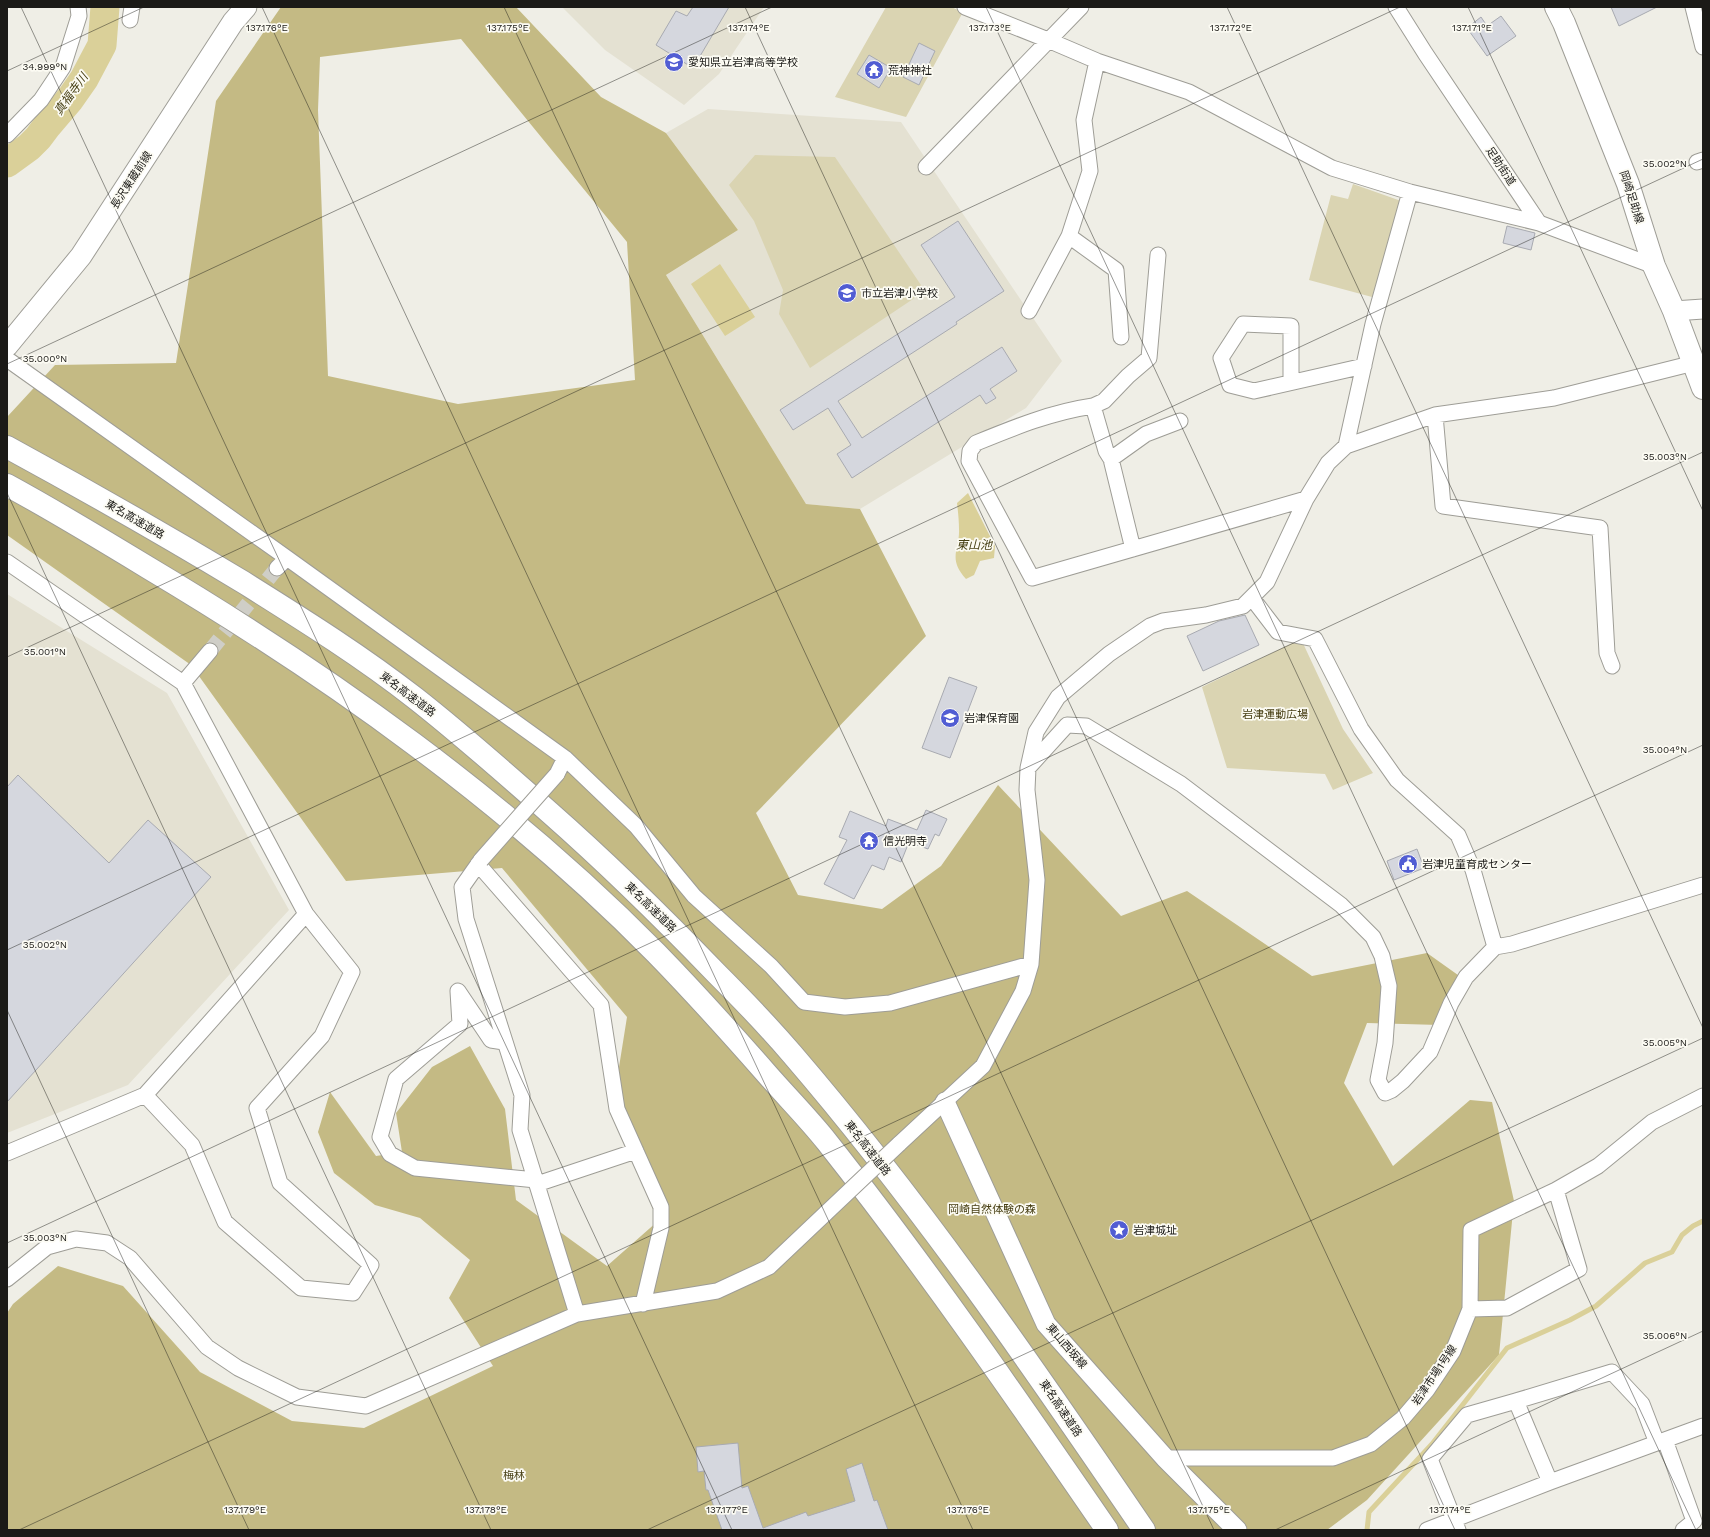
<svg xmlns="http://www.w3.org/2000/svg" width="1710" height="1537" viewBox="0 0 1710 1537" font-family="'Work Sans','Noto Sans JP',sans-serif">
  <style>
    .built { fill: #e4e1d2 }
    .green { fill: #dad4b2 }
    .forest { fill: #c4ba84; fill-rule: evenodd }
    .water { fill: #dad099 }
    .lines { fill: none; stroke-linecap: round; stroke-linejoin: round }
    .stream { stroke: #dad099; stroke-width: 5 }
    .river { stroke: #dad099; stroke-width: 29 }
    .building { fill: #d5d7de; stroke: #a8aab1 }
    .minor-tunnel { stroke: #cfcec7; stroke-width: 15; stroke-dasharray: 15 8; stroke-linecap: butt }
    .minor-casing { stroke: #9e9d96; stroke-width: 17 }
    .tertiary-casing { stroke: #9e9d96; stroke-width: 21 }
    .secondary-casing { stroke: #9e9d96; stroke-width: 23 }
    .primary-casing { stroke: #9e9d96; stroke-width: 24 }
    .motorway-casing { stroke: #9e9d96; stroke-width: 24 }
    .minor { stroke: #fff; stroke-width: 15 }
    .tertiary { stroke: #fff; stroke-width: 19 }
    .secondary { stroke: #fff; stroke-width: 21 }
    .primary { stroke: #fff; stroke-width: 22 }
    .motorway { stroke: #fff; stroke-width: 22 }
    .minor-bridge-casing { stroke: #9e9d96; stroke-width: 17; stroke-linecap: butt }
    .minor-bridge { stroke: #fff; stroke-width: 15 }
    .ticks { fill: none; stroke: #1b1a17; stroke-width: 1; stroke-opacity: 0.45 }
    .labels { text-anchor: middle; stroke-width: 3.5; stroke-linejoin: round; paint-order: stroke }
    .poi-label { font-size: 11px; fill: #1b1a17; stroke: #fcfbf3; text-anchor: start }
    .street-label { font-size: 11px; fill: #1b1a17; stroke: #fcfbf3 }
    .park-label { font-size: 11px; fill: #463e13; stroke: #fcfbf3 }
    .water-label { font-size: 12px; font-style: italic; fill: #453e12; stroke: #fcfbf3 }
    .ticks-label { font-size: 10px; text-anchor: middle; fill: #1b1a17; stroke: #fcfbf3; stroke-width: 3.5; stroke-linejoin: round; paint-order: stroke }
  </style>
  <rect width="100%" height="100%" fill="#efeee6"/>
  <!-- built -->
  <path class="built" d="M562,7H764L719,74L684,105L605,50Z
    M708,109L901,122L1062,361L1026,408L860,509L806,504L666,275L738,230L666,133Z
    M7,594L167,693L289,910L128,1085L7,1133Z"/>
  <!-- green -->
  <path class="green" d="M886,7H951L963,12L906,117L835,97Z
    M755,155L835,157L925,291L810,368L779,314L783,290L754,221L729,185Z
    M1353,184L1404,202L1372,297L1309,280L1331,195L1348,199Z
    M1301,639L1343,729L1373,773L1333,790L1325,774L1227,768L1202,687Z"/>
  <!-- forest -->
  <path class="forest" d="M281,7H516L601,97L666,133L738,230L666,275L806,504L860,509L926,636L756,813L798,895L882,909L941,866L998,785L1121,916L1187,891L1312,976L1427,953L1465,980L1440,1025L1367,1023L1344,1083L1393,1166L1470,1100L1492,1102L1514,1201L1499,1355L1367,1500L1327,1530H7V1313L13,1304L58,1266L123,1286L200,1372L292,1421L364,1428L493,1366L449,1298L470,1260L420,1218L375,1205L334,1173L318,1132L330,1092L376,1156L402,1152L396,1113L432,1067L470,1046L505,1109L516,1200L607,1266L658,1221L612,1111L627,1017L502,868L346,881L191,665L7,535V417L55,365L176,363L216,101ZM461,39L627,242L635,380L458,404L328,376L318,110L320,57Z"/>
  <!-- water -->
  <path class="water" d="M720,264L755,317L725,336L691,284Z
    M968,493L995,546L994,558L980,561L974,575L966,579C947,558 960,550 959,529C959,520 958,512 957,503Z"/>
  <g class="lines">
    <!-- stream -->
    <path class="stream" d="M1367,1530L1369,1512L1432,1444L1507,1348L1570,1320L1596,1306L1645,1263L1672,1252L1682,1235L1693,1226L1703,1221"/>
    <!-- river -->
    <path class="river" d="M7,163L29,147L38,138L47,126L70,99L84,79L102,45L105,7"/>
  </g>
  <!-- building -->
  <path class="building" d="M693,7H729L693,68L656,45L676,11L687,16Z
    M1611,7H1657L1619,26Z
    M1501,16L1516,36L1487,56L1467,28L1481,17L1487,26Z
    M919,43L935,51L919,85L903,77Z
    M869,55L891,68L879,88L857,74Z
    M958,221L1004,291L956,322L957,324L954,326L838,401L862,438L1002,347L1017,371L990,389L996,398L986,404L980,395L852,478L837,454L851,445L828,408L793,430L780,410L955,297L921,245Z
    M1507,226L1535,233L1531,250L1503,243Z
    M1245,615L1259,645L1203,671L1187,636L1219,621Z
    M949,677L977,687L950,758L922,748Z
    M18,775L109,863L148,820L211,877L7,1102V787Z
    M926,810L947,819L939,836L935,834L928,849L909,842L901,862L889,857L884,870L872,865L854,899L824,884L847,840L839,837L850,811L886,826L888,819L917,830Z
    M1417,849L1424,868L1394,880L1387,861Z
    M738,1443L742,1488L748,1486L763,1528L806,1512L808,1516L855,1501L846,1469L862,1463L874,1501L877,1500L888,1530H722L708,1490H706L704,1471L698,1472L696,1447Z"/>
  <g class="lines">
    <!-- minor-tunnel -->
    <path class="minor-tunnel" d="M210,651L277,568"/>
    <!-- minor casing -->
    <g class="minor-casing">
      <path id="minor" d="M965,7L1048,40L1097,61L1189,92L1332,168L1410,192L1539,223L1654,266
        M1396,7L1425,53L1539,223
        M1693,7L1703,47
        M130,20L132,7
        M7,135L41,100L63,67L79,16L78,7
        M1697,162L1703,160
        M926,167L1081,7
        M1069,236L1090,171L1084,120L1097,61
        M1029,311L1069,236L1116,270L1121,337
        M7,359L287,558L565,758L557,774
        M1291,382V326L1243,324L1221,358L1230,385L1254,391L1364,366
        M1093,406C1052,412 1015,427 976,443L970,451L969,461L1032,578L1306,499
        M1435,415L1443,506L1600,528L1607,653L1612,666
        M1346,446L1373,324L1410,192
        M1111,459L1146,434L1180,421
        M1133,549L1111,459L1106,451L1093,406L1104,401L1128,376L1149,358L1158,255
        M7,562L183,683L306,914L352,972L322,1036L257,1108L280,1183L371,1265L353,1293L301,1288L225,1222L192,1145L145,1095
        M277,568L287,558
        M1252,598L1278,632L1315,639L1361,729L1397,780L1458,835L1473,870L1495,947
        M183,683L210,651
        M565,758L636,826L694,896L771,966L804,1002L845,1007L890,1003L1031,964
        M1028,768L1067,725L1086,726L1181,784L1341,905L1373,937L1382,956L1389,986L1385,1043L1378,1080L1385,1093L1392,1090L1403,1081L1430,1052L1451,1003L1466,977L1495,947L1512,944L1703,885
        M481,860L462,887L466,919L522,1095L520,1130L577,1314
        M478,864L601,1005L617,1109L661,1207V1228L643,1304
        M504,1042L491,1040L458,991L460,1024L396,1079L380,1137L390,1154L415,1168L536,1180
        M899,1144L983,1066L1023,991L1031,964L1037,880L1027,790L1028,768L1036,732L1058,697L1109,654L1150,626L1163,621L1206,615L1243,606L1267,582L1306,499L1328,463L1346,446L1435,415L1554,398L1694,363
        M7,1153L145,1095L306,914
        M537,1184L636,1151
        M7,1279L47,1247L76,1239L107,1243L130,1258L207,1347L238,1368L297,1397L366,1406L577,1314L717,1291L769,1267L826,1213
        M1470,1309L1507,1308L1579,1269L1556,1190
        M1516,1401L1612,1372L1642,1404L1657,1443
        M1665,1440L1694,1521L1683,1530
        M1165,1458H1333L1371,1444L1403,1418L1427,1390L1453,1351L1470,1309L1471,1230L1556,1190L1598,1166L1652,1122L1703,1096
        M1427,1530L1550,1482L1703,1426
        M1458,1530L1430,1459L1467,1415L1516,1401L1550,1482"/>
    </g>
    <!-- tertiary casing -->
    <g class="tertiary-casing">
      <path id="tertiary" d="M1674,311L1703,309
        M945,1102L1046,1324L1165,1458L1237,1530"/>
    </g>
    <!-- secondary casing -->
    <g class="secondary-casing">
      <path id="secondary" d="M7,346L81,256L233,22L246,7"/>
    </g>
    <!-- primary casing -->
    <g class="primary-casing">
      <path id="primary" d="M1556,7L1564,23L1628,184L1654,266L1674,311L1703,388"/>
    </g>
    <!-- motorway casing -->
    <g class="motorway-casing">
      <path id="motorway" d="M7,447C86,490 165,535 243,582C302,619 360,655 415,698C461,734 505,773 549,812C607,863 662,917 716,973C742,999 768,1026 792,1054C921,1204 1033,1367 1144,1530
        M7,485C55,511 101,539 147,567C330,676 506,801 656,953C694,992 730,1032 766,1073C786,1096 808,1118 827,1142C926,1267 1017,1399 1107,1530"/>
    </g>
    <!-- minor -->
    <use href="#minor" class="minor"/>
    <!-- tertiary -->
    <use href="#tertiary" class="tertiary"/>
    <!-- secondary -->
    <use href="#secondary" class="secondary"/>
    <!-- primary -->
    <use href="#primary" class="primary"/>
    <!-- motorway -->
    <use href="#motorway" class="motorway"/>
    <!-- minor-bridge casing -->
    <g class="minor-bridge-casing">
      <path id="minor-bridge" d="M481,860L557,774
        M826,1213L899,1144"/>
    </g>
    <!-- minor-bridge -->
    <use href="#minor-bridge" class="minor-bridge"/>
  </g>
  <!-- ticks -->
  <path class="ticks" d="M21,7L732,1530M262,7L973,1530M504,7L1214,1530M745,7L1455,1530M986,7L1696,1530M1227,7L1703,1028M1468,7L1703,511M7,71L144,7M7,364L772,7M7,493L491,1530M7,657L1400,7M7,950L1703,159M7,1010L249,1530M7,1243L1703,452M7,1527L8,1530M19,1530L1703,745M647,1530L1703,1038M1275,1530L1703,1331"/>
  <!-- icons -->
  <defs>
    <g id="school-disc" transform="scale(1)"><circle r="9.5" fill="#515dd3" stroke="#fcfbf3"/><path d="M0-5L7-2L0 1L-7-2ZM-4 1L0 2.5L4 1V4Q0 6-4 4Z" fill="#fff"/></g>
    <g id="temple-disc" transform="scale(1)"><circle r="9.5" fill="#515dd3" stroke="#fcfbf3"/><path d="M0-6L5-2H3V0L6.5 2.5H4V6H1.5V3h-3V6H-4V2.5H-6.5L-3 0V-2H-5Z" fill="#fff"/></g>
    <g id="civic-disc" transform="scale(1)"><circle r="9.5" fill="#515dd3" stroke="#fcfbf3"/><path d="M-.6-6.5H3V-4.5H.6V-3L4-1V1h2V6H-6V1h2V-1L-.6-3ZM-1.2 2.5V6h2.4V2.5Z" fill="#fff"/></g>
    <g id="sight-disc" transform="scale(1)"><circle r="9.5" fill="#515dd3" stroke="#fcfbf3"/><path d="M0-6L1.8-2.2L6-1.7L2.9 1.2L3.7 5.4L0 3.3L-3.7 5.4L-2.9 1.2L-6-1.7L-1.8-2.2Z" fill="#fff"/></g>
  </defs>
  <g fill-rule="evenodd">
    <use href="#school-disc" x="674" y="62"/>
    <use href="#temple-disc" x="874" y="70"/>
    <use href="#school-disc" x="847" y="293"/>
    <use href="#school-disc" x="950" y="718"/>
    <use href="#temple-disc" x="869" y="841"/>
    <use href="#civic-disc" x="1408" y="864"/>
    <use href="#sight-disc" x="1119" y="1230"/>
  </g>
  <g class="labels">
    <!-- poi labels -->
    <g class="poi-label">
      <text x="688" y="66">愛知県立岩津高等学校</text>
      <text x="888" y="74">荒神神社</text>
      <text x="861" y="297">市立岩津小学校</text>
      <text x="964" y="722">岩津保育園</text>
      <text x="883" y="845">信光明寺</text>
      <text x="1422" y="868">岩津児童育成センター</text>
      <text x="1133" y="1234">岩津城址</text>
    </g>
    <!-- street labels -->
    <g class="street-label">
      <text transform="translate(1501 166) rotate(56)" y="4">足助街道</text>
      <text transform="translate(131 180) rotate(-57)" y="4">長沢東蔵前線</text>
      <text transform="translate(1632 197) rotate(72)" y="4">岡崎足助線</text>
      <text transform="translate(135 519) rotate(30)" y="4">東名高速道路</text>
      <text transform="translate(408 694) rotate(37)" y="4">東名高速道路</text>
      <text transform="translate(651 907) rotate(44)" y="4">東名高速道路</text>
      <text transform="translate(868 1148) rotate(52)" y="4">東名高速道路</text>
      <text transform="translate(1067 1346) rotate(49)" y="4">東山西坂線</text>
      <text transform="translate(1434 1375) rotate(-56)" y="4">岩津市場1号線</text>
      <text transform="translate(1061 1408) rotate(56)" y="4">東名高速道路</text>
    </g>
    <!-- park labels -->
    <g class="park-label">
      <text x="1275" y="718">岩津運動広場</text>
      <text x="992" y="1213">岡崎自然体験の森</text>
      <text x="514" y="1479">梅林</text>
    </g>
    <!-- water labels -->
    <g class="water-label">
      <text transform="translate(71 94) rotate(-54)" y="4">真福寺川</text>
      <text x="974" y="549">東山池</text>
    </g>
  </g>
  <g class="ticks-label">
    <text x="267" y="31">137.176°E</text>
    <text x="508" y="31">137.175°E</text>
    <text x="749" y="31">137.174°E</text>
    <text x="990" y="31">137.173°E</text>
    <text x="1231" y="31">137.172°E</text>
    <text x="1472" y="31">137.171°E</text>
    <text x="45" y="70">34.999°N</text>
    <text x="1665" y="167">35.002°N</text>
    <text x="45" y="362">35.000°N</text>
    <text x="1665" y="460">35.003°N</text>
    <text x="45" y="655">35.001°N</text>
    <text x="1665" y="753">35.004°N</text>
    <text x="45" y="948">35.002°N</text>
    <text x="1665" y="1046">35.005°N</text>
    <text x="45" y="1241">35.003°N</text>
    <text x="1665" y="1339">35.006°N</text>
    <text x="245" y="1513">137.179°E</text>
    <text x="486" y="1513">137.178°E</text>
    <text x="727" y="1513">137.177°E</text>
    <text x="968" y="1513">137.176°E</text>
    <text x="1209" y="1513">137.175°E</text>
    <text x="1450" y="1513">137.174°E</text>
  </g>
  <!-- border -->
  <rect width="1710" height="1537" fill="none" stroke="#1b1a17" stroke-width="16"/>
</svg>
